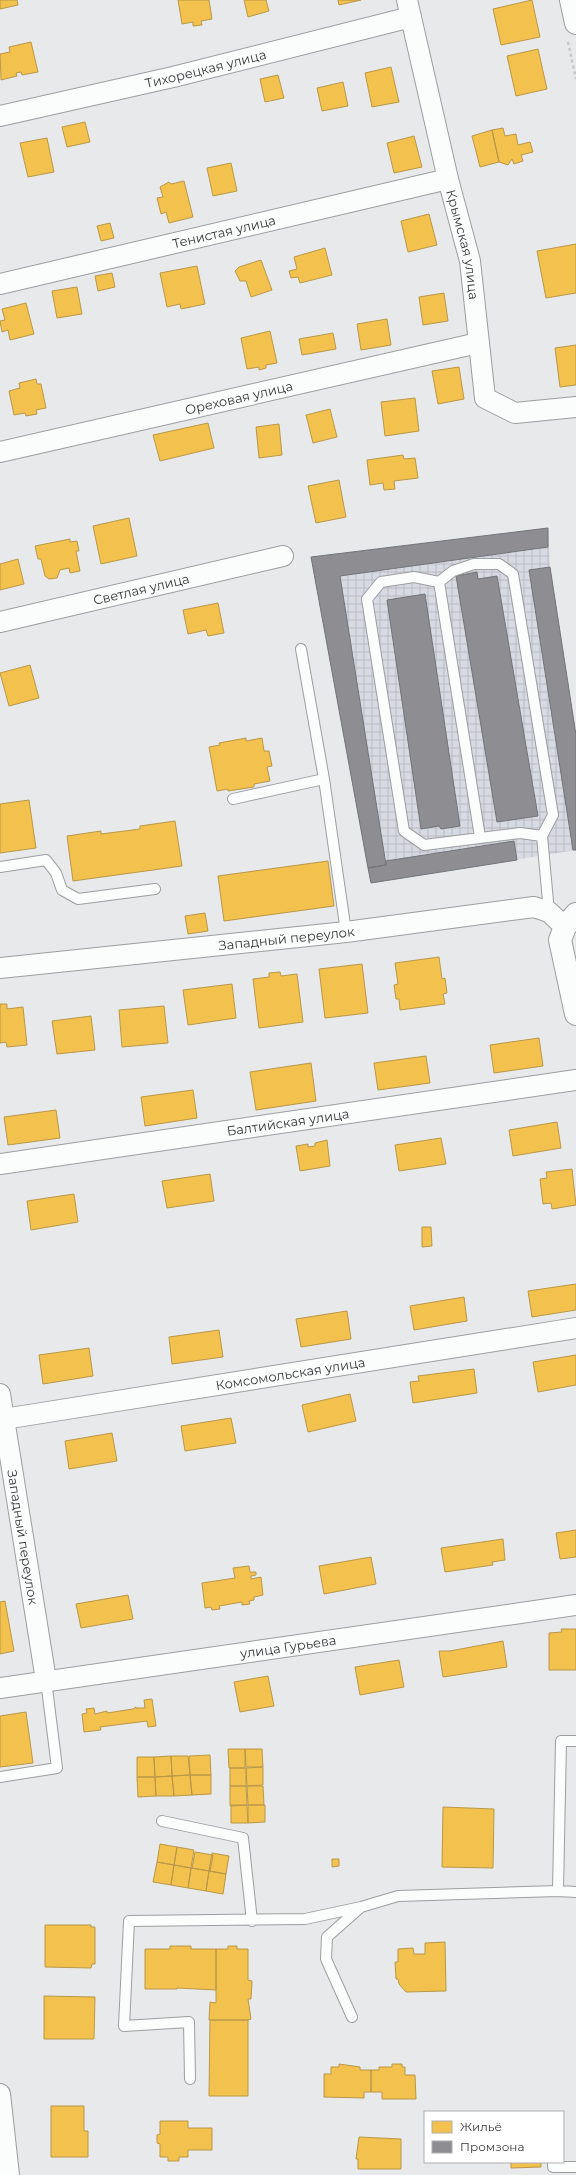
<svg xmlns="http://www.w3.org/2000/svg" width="576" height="2175" viewBox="0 0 576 2175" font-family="Montserrat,sans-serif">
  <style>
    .industrial { fill: url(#industrial-grid) }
    .homes { fill: #f2c14e; stroke: #ba9848 }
    .industry { fill: #8d8d92; stroke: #737478 }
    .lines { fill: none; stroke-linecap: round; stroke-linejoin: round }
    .lane-casing { stroke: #9c9e9f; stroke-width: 12 }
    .street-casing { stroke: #9c9e9f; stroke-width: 22 }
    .secondary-casing { stroke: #9c9e9f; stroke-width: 24 }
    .path { stroke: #c8c8c9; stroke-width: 2.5; stroke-dasharray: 3 3; stroke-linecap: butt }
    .lane { stroke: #fbfcfc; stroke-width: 10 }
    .street { stroke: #fbfcfc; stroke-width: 20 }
    .secondary { stroke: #fbfcfc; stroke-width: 22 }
    .labels { text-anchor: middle; stroke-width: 4; stroke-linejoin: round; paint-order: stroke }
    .street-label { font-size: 13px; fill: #37383a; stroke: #fff }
  </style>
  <defs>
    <pattern id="industrial-grid" width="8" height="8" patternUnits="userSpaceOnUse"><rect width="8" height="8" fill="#d7dae2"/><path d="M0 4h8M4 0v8" fill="none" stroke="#b9bcc3"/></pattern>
  </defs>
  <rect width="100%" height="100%" fill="#e7e9eb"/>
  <!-- industrial -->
  <path class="industrial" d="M548,528L550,567L576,735V850L371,883L311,557Z"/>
  <!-- homes -->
  <path class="homes" d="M0,0H17L18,5L0,9Z
    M178,0H209L212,19L201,21L202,25L193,26V22L182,24Z
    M244,0H266L269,11L248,17Z
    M338,0H361L339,5Z
    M532,0L540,37L501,45L493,9Z
    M31,42L38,72L22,75L21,72L16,73L17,76L1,80L0,54L10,52L9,47Z
    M538,49L547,89L516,96L507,56Z
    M391,67L399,102L372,107L365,73Z
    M278,75L284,98L265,102L260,79Z
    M343,82L348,106L322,111L317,88Z
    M85,122L90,142L67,147L62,127Z
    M503,128L505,136L516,134L518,145L530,142L533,152L521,155L523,161L514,164L512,159L508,165L499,162L492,130Z
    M492,130L499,162L480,167L472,136Z
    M414,136L422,167L394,173L387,143Z
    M47,138L54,172L28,177L20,143Z
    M231,163L237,191L213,196L207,168Z
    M184,181L193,217L169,223L166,212L161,214L157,198L163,197L160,187L169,182L171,184Z
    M429,214L437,245L408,252L401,221Z
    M110,223L114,238L101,241L97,226Z
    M576,244V293L546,298L537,251Z
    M325,248L332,275L300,283L298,277L291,278L289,271L297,269L294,257Z
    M261,260L272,290L251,297L246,281H240L235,271L239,267Z
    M197,266L205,304L181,309L180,304L167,307L160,273Z
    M112,273L115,287L98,291L95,276Z
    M77,287L82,314L57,318L52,291Z
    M444,293L448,321L423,325L419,297Z
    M26,303L34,334L10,340L8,330L2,332L0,321L5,320L2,309Z
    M387,319L391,345L361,350L357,324Z
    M270,331L277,363L266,365V368L259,370V367L247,369L241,338Z
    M333,333L336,349L302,355L299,339Z
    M576,345V385L560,387L555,348Z
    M459,367L464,399L438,404L432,371Z
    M36,379L37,384H41L46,408L36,410L37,414L26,416L25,413L14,415L9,391L20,388L19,383Z
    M415,398L419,431L385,436L381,402Z
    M330,409L337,437L313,443L306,415Z
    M208,423L214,448L160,461L153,435Z
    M279,424L282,455L259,458L256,427Z
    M403,455L404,459L415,458L418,478L394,481L395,489L384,490L383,483L370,485L367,460Z
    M339,480L346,517L316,523L308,486Z
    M129,518L137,556L101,564L93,526Z
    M70,539V542L77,541L79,551H76L80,571L70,573L69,568L60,570L57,578L49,579L45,576L41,559H38L35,546Z
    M18,559L24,584L0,590V564Z
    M218,603L224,633L208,636L206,630L188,634L183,610Z
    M30,665L39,698L9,706L0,673Z
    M246,738V741L262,738L264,751H269L272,766L267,767L270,781L254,784V787L228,791V789L217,791L209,747L220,745L219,743Z
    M29,800L36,848L0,853V804Z
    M175,821L182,866L73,881L67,836L101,831V834L140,829V826Z
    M328,861L334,906L224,921L218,876Z
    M205,913L208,931L188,934L185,916Z
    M439,957L442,979L445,978L447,993L443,994L445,1004L400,1010L399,999H396L394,985L398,984L395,963Z
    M362,964L368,1013L325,1018L319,969Z
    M280,972L281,976L297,974L303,1022L259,1028L253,979L269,977V973Z
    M232,984L236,1018L188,1025L183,990Z
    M0,1004H7V1009L23,1007L27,1045L7,1047L6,1042L0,1043Z
    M164,1006L168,1043L122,1047L119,1010Z
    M91,1016L95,1050L57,1054L52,1021Z
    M539,1038L543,1066L494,1073L490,1045Z
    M426,1056L430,1083L378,1090L374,1063Z
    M311,1063L316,1101L256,1110L250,1072Z
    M193,1090L197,1118L145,1126L141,1097Z
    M56,1110L60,1138L8,1145L4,1117Z
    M557,1122L561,1148L513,1156L509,1130Z
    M441,1138L446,1164L399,1171L395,1145Z
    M327,1140L330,1166L300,1171L296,1146L308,1144V1147L315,1146V1143Z
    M572,1169L576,1205L552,1209L551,1203L543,1204L540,1179L547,1178L546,1172Z
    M210,1174L214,1201L167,1208L162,1181Z
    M74,1194L78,1222L31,1230L27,1201Z
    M422,1227H431L432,1246L422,1247Z
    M576,1284V1310L532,1317L528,1291Z
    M464,1297L467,1321L414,1330L410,1306Z
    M347,1311L351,1339L301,1347L296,1319Z
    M219,1330L223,1357L172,1364L169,1337Z
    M89,1348L93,1376L43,1384L39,1355Z
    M576,1355V1385L538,1392L533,1362Z
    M474,1369L477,1393L413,1403L410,1382L419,1381L418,1376Z
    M350,1394L356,1421L308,1432L302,1405Z
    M231,1418L236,1443L185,1451L181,1426Z
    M112,1433L117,1461L69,1469L65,1441Z
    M576,1530V1557L560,1559L556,1533Z
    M503,1539L505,1560L492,1562L493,1565L445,1572L441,1548Z
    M371,1557L376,1584L324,1594L319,1566Z
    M249,1566L250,1572H256V1575L251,1576V1579L261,1577L263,1595L254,1597V1600L249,1601L250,1604L242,1605V1602L219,1606L220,1609L212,1610L211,1607L205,1608L202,1583L235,1578L233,1568Z
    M128,1595L133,1619L81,1628L76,1604Z
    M5,1601L14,1651L0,1654V1602Z
    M561,1629H576V1670H549V1633L562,1632Z
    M503,1641L507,1667L443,1677L439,1651H450Z
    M399,1660L404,1687L360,1695L355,1667Z
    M268,1676L274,1706L240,1712L234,1682Z
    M152,1699L156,1726L148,1727L147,1721L100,1727L101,1730L84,1732L82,1714L87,1713L86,1709L94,1708L95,1714L107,1711V1713L133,1709L136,1707V1708H145L144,1700Z
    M26,1712L33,1763L0,1767V1716Z
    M228,1749H245V1768H229Z
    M245,1749H262L263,1767H246Z
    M210,1755L211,1775H190L189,1756Z
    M171,1756H188L190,1775L172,1776Z
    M171,1756L172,1776L155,1777L154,1757Z
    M137,1757H154L155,1777H137Z
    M263,1767V1785L247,1786L246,1768Z
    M230,1768H246V1786H230Z
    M190,1775H211V1794L192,1795Z
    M190,1775L192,1795L174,1796L172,1776Z
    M172,1776L174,1796H156L155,1777Z
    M137,1777H155L156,1796L138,1797Z
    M230,1786H246L247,1805L230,1806Z
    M247,1786H263L264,1805H248Z
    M231,1805H247L248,1823H231Z
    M248,1805H265V1822L248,1823Z
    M443,1807L494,1809L493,1868L442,1867Z
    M160,1844L177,1847L174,1865L157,1862Z
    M177,1847L194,1850L191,1868L174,1865Z
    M195,1852L213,1855L210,1871L192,1868Z
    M212,1853L229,1856L226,1874L209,1871Z
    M332,1859H339V1866L332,1867Z
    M157,1862L174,1865L171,1885L153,1882Z
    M174,1865L191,1868L188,1888L171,1885Z
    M191,1868L209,1871L206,1891L188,1888Z
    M209,1871L226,1874L223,1894L206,1891Z
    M45,1925H91V1927H95V1964H92L91,1968L45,1967Z
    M445,1942L446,1991L406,1992L399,1984L398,1979H396L395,1962H398V1949L413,1948L414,1954H425V1943Z
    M170,1946H191V1949H216V1990L177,1988V1989H145V1949H170Z
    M228,1946H237V1949H248V1980L252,1981L251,1999H248L251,2019L248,2020H209L210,2002L216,2003V1949H228Z
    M44,1996L95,1997L94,2039H44Z
    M210,2020H248V2096H209Z
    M339,2064L360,2067V2070H371V2092H364V2098L324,2097V2074H331V2067H339Z
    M392,2064H402V2067H405V2075H415L416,2099H382V2092H371V2070H379V2067H392Z
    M51,2106H84V2131H88V2157H51Z
    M160,2121H188V2128H212V2150H188V2157H179V2161H168V2157H160V2144L157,2143V2135L160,2134Z
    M359,2137L401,2139V2169H358V2159H356Z
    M511,2162H541V2167L511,2168Z"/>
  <!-- industry -->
  <path class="industry" d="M548,528V547L340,576L386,865L368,868L311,557Z
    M550,567L576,735V850H573L529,570Z
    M477,572L478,579L497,576L538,816L497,822L456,576Z
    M425,594L460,826L441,829L439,826L421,829L387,600Z
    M514,841L517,860L371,883L368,868L386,865V861Z"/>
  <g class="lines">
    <!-- lane casing -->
    <g class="lane-casing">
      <path id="lane" d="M439,582L453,571L474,564H499L513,574L553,815L542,836L549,912
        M301,649L324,779L346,932
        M233,799L324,779
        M480,837L439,582L414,577L381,582L367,599L404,831L424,845L520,833L542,836
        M0,867L46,860L56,873L62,890L78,899L155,889
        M0,1777L57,1768L46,1680
        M162,1821L243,1838L252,1921
        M558,1891L561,1741H576
        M352,2017L326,1959L327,1937L361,1907
        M190,2079L189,2022L124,2026L129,1921L305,1919L361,1907L398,1896L558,1891L576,1892
        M553,2162V2167H576"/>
    </g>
    <!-- street casing -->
    <g class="street-casing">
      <g id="street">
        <path id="s1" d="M407,0L448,179L470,261L485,398L515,413L576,407"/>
        <path id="s2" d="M0,116L173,77L411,17"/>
        <path id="s3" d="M0,284L448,179"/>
        <path id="s4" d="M0,452L478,343"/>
        <path id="s5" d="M0,622L283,556"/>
        <path id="s6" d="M0,968L346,932L534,907L549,912L565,927"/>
        <path id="s7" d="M0,1164L576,1080"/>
        <path id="s8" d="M0,1394L46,1680"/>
        <path id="s9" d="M4,1419L576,1328"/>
        <path id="s10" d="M0,1688L576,1605"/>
        <path d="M0,2094L9,2175"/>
      </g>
    </g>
    <!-- secondary casing -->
    <g class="secondary-casing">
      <path id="secondary" d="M571,0L576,23
        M576,914L565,927L560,940L576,1014"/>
    </g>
    <!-- path -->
    <path class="path" d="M568,42L576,79"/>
    <!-- lane -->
    <use href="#lane" class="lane"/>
    <!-- street -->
    <use href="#street" class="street"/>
    <!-- secondary -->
    <use href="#secondary" class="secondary"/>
  </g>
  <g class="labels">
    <!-- street labels -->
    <g class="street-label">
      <text dy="5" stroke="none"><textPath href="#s2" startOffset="211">Тихорецкая улица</textPath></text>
      <text dy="5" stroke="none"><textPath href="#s3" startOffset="230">Тенистая улица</textPath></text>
      <text dy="5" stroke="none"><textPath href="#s1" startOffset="251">Крымская улица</textPath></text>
      <text dy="5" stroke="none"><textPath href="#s4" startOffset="245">Ореховая улица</textPath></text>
      <text dy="5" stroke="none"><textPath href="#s5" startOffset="145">Светлая улица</textPath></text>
      <text dy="5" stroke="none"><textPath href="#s6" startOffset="288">Западный переулок</textPath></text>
      <text dy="5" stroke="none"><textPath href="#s7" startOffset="291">Балтийская улица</textPath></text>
      <text dy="5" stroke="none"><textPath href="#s9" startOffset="290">Комсомольская улица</textPath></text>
      <text dy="5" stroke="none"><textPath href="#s8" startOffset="145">Западный переулок</textPath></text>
      <text dy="5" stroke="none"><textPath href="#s10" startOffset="291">улица Гурьева</textPath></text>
    </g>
  </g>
  <!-- legend -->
  <rect x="424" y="2111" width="140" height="52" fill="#ffffff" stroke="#afafb0"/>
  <rect x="432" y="2121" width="20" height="12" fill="#f2c14e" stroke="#afafb0"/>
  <text x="460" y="2131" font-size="12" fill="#37383a">Жильё</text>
  <rect x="432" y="2141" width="20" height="12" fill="#8d8d92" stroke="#afafb0"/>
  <text x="460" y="2151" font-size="12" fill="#37383a">Промзона</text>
</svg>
